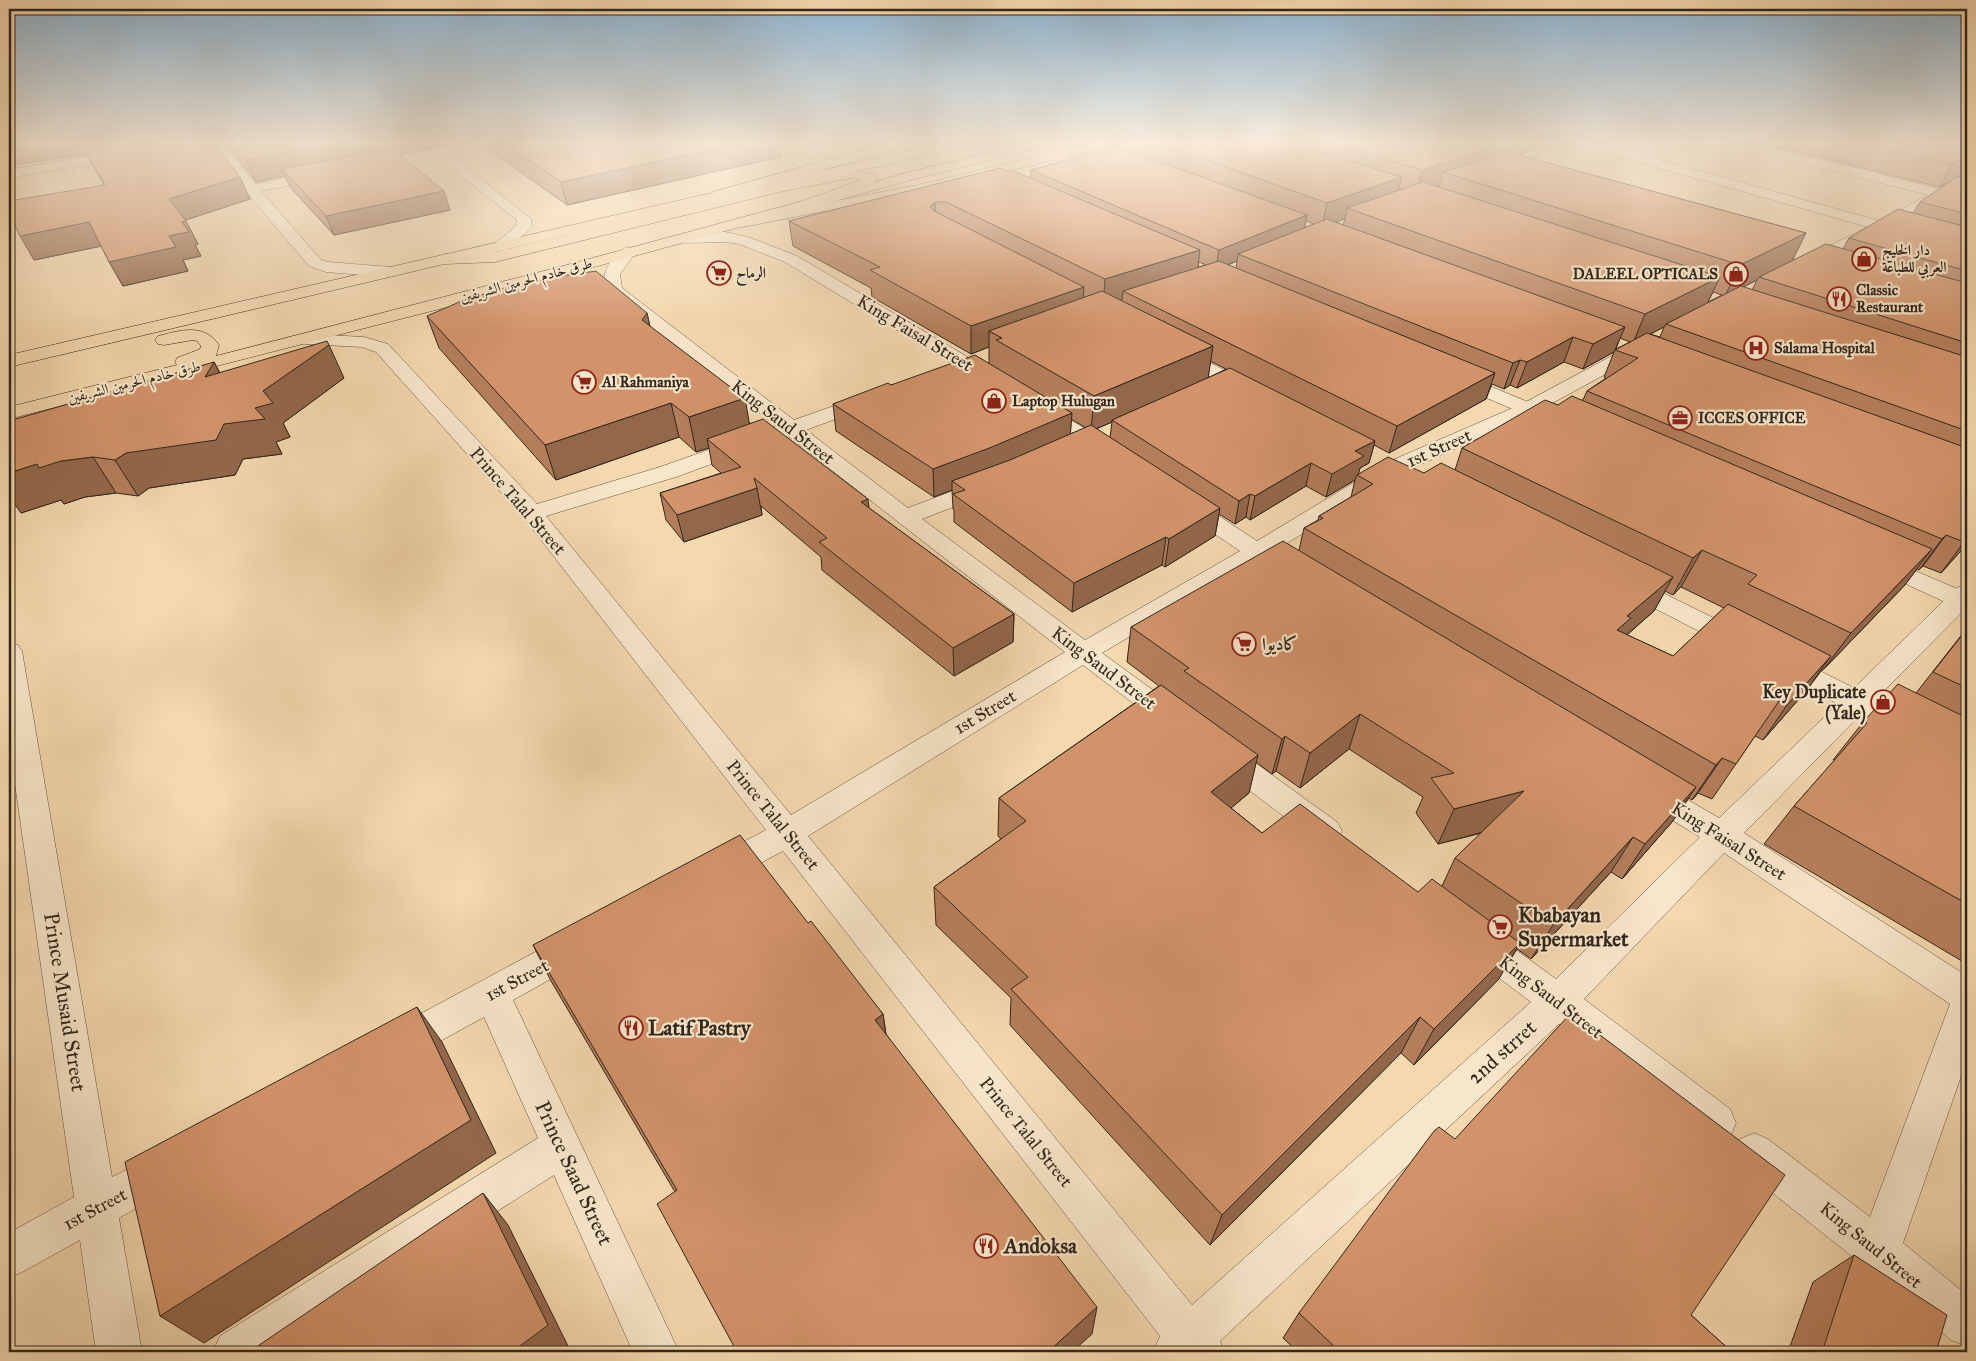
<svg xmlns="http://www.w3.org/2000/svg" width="1976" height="1361" viewBox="0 0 1976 1361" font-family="'IM FELL Great Primer',Amiri,serif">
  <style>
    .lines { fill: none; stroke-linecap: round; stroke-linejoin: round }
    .minor-casing { stroke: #615340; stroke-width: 1 }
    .tertiary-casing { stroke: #615340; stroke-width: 1 }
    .primary-casing { stroke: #30271c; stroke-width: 1 }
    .trunk-casing { stroke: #30271c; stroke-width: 1 }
    .motorway-casing { stroke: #30271c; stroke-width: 1 }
    .minor { fill: #f8e6ca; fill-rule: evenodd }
    .tertiary { fill: #f8e6ca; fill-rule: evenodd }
    .primary { fill: #f4d8ae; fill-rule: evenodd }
    .trunk { fill: #f4d8ae; fill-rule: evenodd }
    .motorway { fill: #f4d8ae; fill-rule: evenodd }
    .wall { fill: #b57e5b; stroke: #30271c; fill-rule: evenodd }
    .shaded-wall { fill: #93674a; stroke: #30271c }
    .building { fill: #d2936a; stroke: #30271c }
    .labels { text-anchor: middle; stroke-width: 4.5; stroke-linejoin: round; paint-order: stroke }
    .far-poi-label { font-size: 15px; font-weight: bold; fill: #30271c; stroke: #f8e6ca; text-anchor: start }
    .far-street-label { font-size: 15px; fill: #30271c; stroke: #f8e6ca }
    .street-label { font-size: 18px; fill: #30271c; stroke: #f8e6ca }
    .poi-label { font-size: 18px; font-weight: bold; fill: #30271c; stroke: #f8e6ca; text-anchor: start }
    .near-poi-label { font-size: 21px; font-weight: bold; fill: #30271c; stroke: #f8e6ca; text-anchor: start }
    .near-street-label { font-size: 21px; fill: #30271c; stroke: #f8e6ca }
  </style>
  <rect width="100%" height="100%" fill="#f4d8ae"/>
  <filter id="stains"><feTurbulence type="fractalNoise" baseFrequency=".004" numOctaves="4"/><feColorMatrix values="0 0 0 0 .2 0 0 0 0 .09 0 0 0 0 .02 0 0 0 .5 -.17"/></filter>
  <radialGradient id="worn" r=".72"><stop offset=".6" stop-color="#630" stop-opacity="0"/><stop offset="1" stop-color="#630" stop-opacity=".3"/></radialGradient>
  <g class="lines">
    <!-- minor casing -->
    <g class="minor-casing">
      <path id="minor" d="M166,143H194L188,147L9,178V170Z
        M211,143H223L255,184L324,171L329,172L331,175L329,178L261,191L321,260L328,262L390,267L396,269L398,272L396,275L390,277L326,272L309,266L246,192Z
        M469,143H495L494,146L450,154L531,219L532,227L529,230L505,250H493L491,247L516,226L517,220L437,157L368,170L361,166L368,162Z
        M1574,143H1599L1880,221L1928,195L1735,146L1734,143H1755L1939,189L1967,175V184L1953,192L1958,196L1956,199L1951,200L1943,198L1895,225L1897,228L1894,231H1883L1804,269L1798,267L1796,264L1798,261L1868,227L1586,147L1507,176H1497L1495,173L1497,170Z
        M725,232L748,237L797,256L998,375L1001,379L998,383L991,385L984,383L785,262L739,244L725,242L685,243L680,241L677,238L680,235L685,233Z
        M628,247L634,249L636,252L620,274L622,288L794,420L862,396L869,394L876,396L879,400L876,404L806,430L908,508L979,481L987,479L995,481L998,486L995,491L922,519L1085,640L1240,551L1177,509L1174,504L1177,499L1185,497L1193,499L1257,541L1388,462L1522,404L1636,343L1642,341L1648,343L1651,347L1648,351L1536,412L1404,472L1274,551L1283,560L1280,565L1271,567L1257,561L1102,653L1183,712L1187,719L1183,726L1173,729L1163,726L1083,665L808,836L1192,1305L1531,1002L1466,953L1461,942L1466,931L1478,927L1490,931L1556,979L1700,837L1637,799L1633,791L1637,783L1648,779L1659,783L1719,818L1838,704L1772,669L1768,663L1772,657L1782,654L1792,657L1854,688L1958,587L1967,585V607L1876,699L1967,745V769L1957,766L1860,715L1744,833L1967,976V1059L1903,1243L1967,1295V1346L1951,1340L1864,1266L1740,1167L1734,1153L1740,1139L1754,1133L1768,1139L1870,1217L1950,1004L1724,853L1584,999L1730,1109L1736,1123L1730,1137L1716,1142L1702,1137L1559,1024L1220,1341L1224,1352H1153L1160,1336L783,851L733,878L721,882L709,878L705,869L709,860L766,830L524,518L376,352L362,347L306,344L300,343L297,339L300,335L306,334L364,337L388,344L537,504L660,467L776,426L608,294C597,278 611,252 628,247ZM788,436L1065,652L791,815L546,516L676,477Z
        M1177,347L1257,386L1260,390L1257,394L1250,396L1243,394L1170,357L1168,353L1170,349Z
        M1038,403L1045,405L1116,447L1119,452L1116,457L1108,458L1100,457L1031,413L1028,409L1031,405Z
        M1626,576L1635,579L1748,635L1752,641L1748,647L1739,650L1730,647L1617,589L1614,584L1617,579Z
        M9,642L18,645L22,651L112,1177L164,1151L178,1157L184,1171L178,1185L119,1218L142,1352H96L80,1240L24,1271L9,1278V1233L74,1197L9,742Z
        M1222,743L1232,746L1337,822L1342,831L1337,840L1326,843L1315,840L1212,762L1207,754L1212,746Z
        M575,933L587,937L592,948L587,959L513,1000L679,1352H633L554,1175L277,1352H213L220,1336L538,1138L484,1017L411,1057L398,1062L385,1057L379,1045L385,1033L563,937Z"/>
    </g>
    <!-- tertiary casing -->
    <g class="tertiary-casing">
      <path id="tertiary" d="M1454,371L1571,420L1574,424L1571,428L1564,430L1557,428L1447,381L1444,377L1447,373Z
        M1878,555L1967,593V610L1958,608L1869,567L1866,562L1869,557Z"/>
    </g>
    <!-- primary casing -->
    <g class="primary-casing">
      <path id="primary" d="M887,143H907L906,146L723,198H713L711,195L713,192Z
        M1092,143H1113L1112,146L918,193L743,227L738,226L736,223L738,220L743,219L918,185Z"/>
    </g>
    <!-- trunk casing -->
    <g class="trunk-casing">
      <path id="trunk" d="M876,159L883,163L881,166L698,204L9,367V355L698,196Z
        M903,174L910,178L908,181L463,303L9,419V407L177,365L175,362L177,358L200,349L201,346L197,341L193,340L164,345L158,344L155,340L158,336C181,330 204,323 219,345L216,356L563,266Z"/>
    </g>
    <!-- motorway casing -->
    <g class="motorway-casing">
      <path id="motorway" d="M944,143H966L965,146L876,167L869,163L871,160Z
        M1027,143H1048L1047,146L903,182L896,178L898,175Z
        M851,170L876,175L878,178L866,188L799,211L794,210L792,207L794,204L861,180L851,178L779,192L495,262L446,264L440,262L438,259L440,256L446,254L495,252L779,184Z"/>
    </g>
    <!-- minor -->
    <use href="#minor" class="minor"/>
    <!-- tertiary -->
    <use href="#tertiary" class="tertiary"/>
    <!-- primary -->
    <use href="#primary" class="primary"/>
    <!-- trunk -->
    <use href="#trunk" class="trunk"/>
    <!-- motorway -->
    <use href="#motorway" class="motorway"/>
  </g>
  <!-- wall -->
  <path class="wall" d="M9,143H214L250,199L185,220L198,244L195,245L201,256L183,260L188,271L123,286L101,246L34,260L104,185L86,154Z
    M225,143H460L400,154L450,210L334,235L290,187L285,176L256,182Z
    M486,143H779L780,157L567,205L488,149Z
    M1130,143H1549L1519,155L1806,233L1792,260L1843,249L1849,238L1913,213L1920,202L1950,182L1939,187L1762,143H1967V173L1959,177L1964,179L1967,174V544L1941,573L1923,566L1919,570L1917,569L1904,586L1823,670H1822L1806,691L1763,740L1755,736L1712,799L1698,793L1692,800L1689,798L1672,822L1622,879L1611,872L1531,959L1517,949L1498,980L1414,1065L1401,1053L1210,1245L1010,1025L1011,998L936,925L934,887L1001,839L998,836L999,798L1159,686L1127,662L1131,627L1299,550L1304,528L1318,520L1319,516L1351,497L1355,480L1326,497L1306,486L1250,520L1246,517L1235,524L1219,514L1215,536L1165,567L1162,565L1072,612L954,522V510L953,509L952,490L934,497L836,431L833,404L891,385L989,363V347L971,354L872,297L871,288L793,246L789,221L1007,171L1030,179L1031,170L1130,151ZM1343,219H1345L1343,225L1336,222ZM1306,221L1314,224L1304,228ZM1237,261L1236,268L1228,265ZM1199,262L1206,265L1198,267ZM1757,280L1752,290L1743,287ZM1713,292L1722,295L1708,302ZM1664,327L1660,337L1650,334ZM1620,338L1630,342L1616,349ZM1614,352L1604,377L1606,378L1587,391L1583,400L1558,405L1462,448L1455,470L1424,473L1358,474L1360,468L1369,463L1374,445L1389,453L1486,399L1492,384L1504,389L1510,385L1517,388L1564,362L1583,369ZM1210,361L1226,369L1208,378ZM1071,419L1086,428L1070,434ZM1112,422L1110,438L1096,429ZM1681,587L1724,608L1673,656L1627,635L1654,611L1665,591L1673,595ZM1349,749L1423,797L1416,813L1438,844L1482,833L1455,858L1442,886L1418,892L1262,833L1231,808L1249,793L1256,762L1272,774L1276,771L1300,788Z
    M647,313L650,327L750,423L869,508L1014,614L1013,642L954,676L822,570L821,557L761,506L762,515L684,542L666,520L660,493L721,473L712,465L709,448L696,452L679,437L556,480L439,348L427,316Z
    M214,362L220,373L344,378L283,423L290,437L276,442L282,454L243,459L235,475L149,488L138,496L116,493L85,497L64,504L61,500L21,513Z
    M1967,628V964L1764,844L1794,806L1835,760H1833L1864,721L1916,693Z
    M808,923L883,1014L886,1034L1092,1334L675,1192L551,981L533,945Z
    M1455,1139L1691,1315L1732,1352H1298L1283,1338L1299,1313Z
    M1854,1255L1936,1352H1788L1813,1282Z"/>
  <!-- shaded-wall -->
  <path class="shaded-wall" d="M9,143H154L81,144L86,154L9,166Z
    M340,143H460L439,146L288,176L282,169L285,176L256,182L246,160Z
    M744,143H779L780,157L567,205L561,182Z
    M1503,143H1549L1497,163Z
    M1486,148L1479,172H1443L1440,185L1416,193L1422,170Z
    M1967,157V173L1939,187L1952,164Z
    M240,177L250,199L180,222L169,199Z
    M1402,177L1396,200L1347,208L1345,219L1322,227L1327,203Z
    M444,191L450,210L334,235L326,216Z
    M935,202L936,226L930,207Z
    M1307,215L1303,234L1238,254L1237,261L1216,269L1219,250Z
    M186,221L198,244L195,245L201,256L183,260L188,271L123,286L109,262L169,236L182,222Z
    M89,222L102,246L34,260L20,236Z
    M1806,233L1791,263L1759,277L1757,280L1725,296L1740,265Z
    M1200,250L1197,276L1123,291L1122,300L1103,306L1105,279Z
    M1720,277L1707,304L1666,324L1664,327L1633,343L1645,314Z
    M1084,287L1082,314L1002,338L989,331V347L971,354V326Z
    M647,313L654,345L642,320Z
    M1625,327L1614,352L1583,369L1593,344Z
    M1573,337L1564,362L1517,388L1527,362Z
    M329,345L344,378L283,423L290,437L276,442L282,454L243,459L235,475L149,488L138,496L115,460L126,453L224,424L255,408L263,391Z
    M1213,346L1208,379L1112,420V422L1091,431L1094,396Z
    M1520,360L1510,385L1504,389L1513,363Z
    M214,362L231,395L205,377Z
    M1495,373L1486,399L1389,453L1397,426Z
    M745,398L751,433L707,439L709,448L696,452L689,417Z
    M671,403L679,437L556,480L545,445Z
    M1072,413L1070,440L952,481V490L934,497L933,469Z
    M1375,441L1369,463L1360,468L1358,476L1357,475L1355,480L1326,497L1332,474L1355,451Z
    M93,457L116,493L85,497L64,504L61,500L21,513L9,496V473L37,464Z
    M1311,463L1306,486L1250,520L1255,496Z
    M757,488L762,515L684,542L677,515Z
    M1250,494L1246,517L1235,524L1239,501Z
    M868,499L871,526L861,502Z
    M1220,508L1215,536L1165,567L1169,539Z
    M1946,535L1923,566L1919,570L1942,539Z
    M1166,537L1162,565L1072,612L1074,583Z
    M1967,538V544L1941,573L1964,542Z
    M1932,549L1904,586L1823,670L1851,633Z
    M1702,550L1681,587L1673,595L1693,558Z
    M1673,577L1654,611L1618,642L1617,630L1627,616Z
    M1014,614L1013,642L954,676L953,648Z
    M1831,656L1806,691L1763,740L1787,705Z
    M1360,714L1349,749L1300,788L1310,753Z
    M1285,736L1276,771L1272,774L1282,739Z
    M1258,755L1249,793L1203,831L1211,792Z
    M1722,758L1698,793L1692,800L1716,765Z
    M1696,787L1672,822L1622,879L1645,844Z
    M1524,791L1506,826L1438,844L1454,809Z
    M1633,837L1611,872L1531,959L1553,925Z
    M1520,943L1498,980L1414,1065L1434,1029Z
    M417,1007L442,1042L496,1153L204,1343L160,1316Z
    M883,1014L888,1049L875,1020Z
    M1420,1017L1401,1053L1210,1245L1222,1215Z
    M483,1193L508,1225L571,1352H512Z
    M1097,1307L1092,1334L1072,1352H1048Z"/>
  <!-- building -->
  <path class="building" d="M90,143H214L240,177L169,199L186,221L182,222L189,232L169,236L176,247L109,262L89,222L20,236L9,213V201L105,185L81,144Z
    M232,143H340L246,160Z
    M503,143H744L561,182Z
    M1159,143H1290L1402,177L1327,203Z
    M1331,143H1466L1486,148L1483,149L1486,150L1422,170Z
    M1862,143H1967V157L1952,164Z
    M1116,146L1307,215L1219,250L1031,170Z
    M393,149L444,191L326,216L282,169Z
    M1508,152L1806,233L1740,265L1443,172Z
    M1000,168L1007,171L1011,170L1200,250L1105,279L946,202H935L930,207L934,211L1084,287L971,326L870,270L880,267L789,221Z
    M1957,177L1965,179L1967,178V214L1920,202Z
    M1423,182L1720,277L1645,314L1347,208Z
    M1898,209L1967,227V271L1849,238Z
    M1327,219L1625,327L1593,344L1573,337L1527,362L1520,360L1513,363L1238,254Z
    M1826,244L1967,283V343L1759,277Z
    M1219,261L1495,373L1397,426L1123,291Z
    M596,271L647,313L642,320L745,398L689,417L671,403L545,445L427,316L464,300L507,287L555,277Z
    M1741,286L1967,357V431L1666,324Z
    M1102,291L1213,346L1094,396L996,340L1002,338L989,331Z
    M1647,333L1967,448V538L1964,542L1946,535L1942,539L1587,391L1638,358L1615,350Z
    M327,341L329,345L263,391L273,403L255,408L265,419L224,424L216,440L126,453L115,460L93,457L61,461L39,468L37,464L9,473V421L214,362L205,377Z
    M975,355L1072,413L992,447L933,469L833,404L888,383L891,385Z
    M1230,368L1375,441L1355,451L1364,456L1332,474L1311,463L1255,496L1250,494L1239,501L1112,420Z
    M1572,396L1932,549L1851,633L1748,584L1757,575L1702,550L1693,558L1462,448L1545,400L1558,405Z
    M763,419L868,499L861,502L1014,614L953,648L819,542L827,538L754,478L757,488L677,515L660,493L741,467L707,439Z
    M1091,425L1220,508L1169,539L1166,537L1074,583L953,494L965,490L952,481L1010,460Z
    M1388,457L1424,473L1441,463L1673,577L1627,616L1631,618L1617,630L1673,656L1728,604L1831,656L1787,705L1779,701L1736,764L1722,758L1716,765L1304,528L1323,518L1319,516L1373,484L1357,475Z
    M1283,541L1696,787L1645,844L1633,837L1553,925L1455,858L1524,791L1454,809L1431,778L1454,773L1360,714L1310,753L1285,736L1282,739L1184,671L1189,668L1131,627Z
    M1967,629V688L1933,672Z
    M1898,684L1967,718V904L1794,806L1867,723L1864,721Z
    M1161,685L1258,755L1211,792L1262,833L1300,804L1418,892L1432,879L1520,943L1434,1029L1420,1017L1222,1215L1011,989L1028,977L934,887L1026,821L999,798Z
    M740,835L808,923L811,921L883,1014L875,1020L1097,1307L1048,1352H737L657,1204L677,1190L533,945Z
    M417,1007L471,1120L160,1316L125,1162Z
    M1571,1013L1785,1175L1691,1315L1732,1352H1340L1299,1313L1434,1131L1439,1127L1455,1139Z
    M483,1193L548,1325L512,1352H249Z
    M1854,1255L1947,1315L1936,1352H1822Z"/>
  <!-- sky -->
  <linearGradient id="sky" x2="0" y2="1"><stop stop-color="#8cb5d4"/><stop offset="0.43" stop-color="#faeddb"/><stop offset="1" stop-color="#faeddb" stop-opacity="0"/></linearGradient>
  <rect width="1976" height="333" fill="url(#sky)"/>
  <!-- icons -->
  <defs>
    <g id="shop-ring" transform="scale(1.25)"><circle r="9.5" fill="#f8e6ca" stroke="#8f2418" stroke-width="1.5"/><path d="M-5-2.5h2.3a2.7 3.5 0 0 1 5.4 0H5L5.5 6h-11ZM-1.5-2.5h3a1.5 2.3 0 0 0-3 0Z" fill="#8f2418"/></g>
    <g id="supermarket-ring" transform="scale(1.25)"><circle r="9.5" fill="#f8e6ca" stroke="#8f2418" stroke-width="1.5"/><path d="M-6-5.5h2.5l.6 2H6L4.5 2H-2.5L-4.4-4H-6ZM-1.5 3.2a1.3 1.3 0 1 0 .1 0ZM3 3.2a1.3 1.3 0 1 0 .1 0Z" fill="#8f2418"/></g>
    <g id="restaurant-ring" transform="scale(1.25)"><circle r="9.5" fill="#f8e6ca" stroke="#8f2418" stroke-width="1.5"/><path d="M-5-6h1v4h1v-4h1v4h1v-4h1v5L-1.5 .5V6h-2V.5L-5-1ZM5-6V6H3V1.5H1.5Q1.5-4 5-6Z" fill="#8f2418"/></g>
    <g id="hospital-ring" transform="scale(1.25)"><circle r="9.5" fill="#f8e6ca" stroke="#8f2418" stroke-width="1.5"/><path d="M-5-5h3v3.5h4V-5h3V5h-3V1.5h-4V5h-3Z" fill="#8f2418"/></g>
    <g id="office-ring" transform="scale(1.25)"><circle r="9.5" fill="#f8e6ca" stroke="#8f2418" stroke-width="1.5"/><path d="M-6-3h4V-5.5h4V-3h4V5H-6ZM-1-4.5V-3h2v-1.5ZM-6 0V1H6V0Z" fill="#8f2418"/></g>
  </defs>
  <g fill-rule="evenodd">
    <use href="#shop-ring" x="1864" y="259"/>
    <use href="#supermarket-ring" x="719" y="273"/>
    <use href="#shop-ring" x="1736" y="274"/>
    <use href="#restaurant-ring" x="1839" y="299"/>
    <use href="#hospital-ring" x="1756" y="348"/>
    <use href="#supermarket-ring" x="584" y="382"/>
    <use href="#shop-ring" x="994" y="401"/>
    <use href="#office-ring" x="1680" y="418"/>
    <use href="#supermarket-ring" x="1244" y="644"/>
    <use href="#shop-ring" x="1883" y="702"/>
    <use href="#supermarket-ring" x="1500" y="927"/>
    <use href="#restaurant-ring" x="631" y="1028"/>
    <use href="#restaurant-ring" x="986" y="1246"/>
  </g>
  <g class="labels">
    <!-- far-poi labels -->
    <g class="far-poi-label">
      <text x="1882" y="255">دار الخليج<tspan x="1882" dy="17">العربي للطباعة</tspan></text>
      <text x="736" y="278">الرماح</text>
      <text x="1718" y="279" text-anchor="end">DALEEL OPTICALS</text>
      <text x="1856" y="295">Classic<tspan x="1856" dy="17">Restaurant</tspan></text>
      <text x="1774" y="353">Salama Hospital</text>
      <text x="602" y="387">Al Rahmaniya</text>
      <text x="1012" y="406">Laptop Hulugan</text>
      <text x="1698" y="423">ICCES OFFICE</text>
    </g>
    <!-- far-street labels -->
    <g class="far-street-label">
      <text transform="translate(526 280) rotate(-15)" y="5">طرق خادم الحرمين الشريفين</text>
      <text transform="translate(134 382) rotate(-14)" y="5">طرق خادم الحرمين الشريفين</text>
    </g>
    <!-- street labels -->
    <g class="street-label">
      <text transform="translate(915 333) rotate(31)" y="6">King Faisal Street</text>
      <text transform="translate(783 422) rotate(38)" y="6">King Saud Street</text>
      <text transform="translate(1439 448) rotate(-24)" y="6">1st Street</text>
      <text transform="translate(518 501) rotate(49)" y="6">Prince Talal Street</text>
      <text transform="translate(1104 668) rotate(37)" y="6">King Saud Street</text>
      <text transform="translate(985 712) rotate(-31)" y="6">1st Street</text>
      <text transform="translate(773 815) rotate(51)" y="6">Prince Talal Street</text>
      <text transform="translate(1729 841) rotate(32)" y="6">King Faisal Street</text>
      <text transform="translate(517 980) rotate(-28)" y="6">1st Street</text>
      <text transform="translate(1551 997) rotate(37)" y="6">King Saud Street</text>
      <text transform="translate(1026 1132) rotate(51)" y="6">Prince Talal Street</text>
      <text transform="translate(95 1209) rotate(-28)" y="6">1st Street</text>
      <text transform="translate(1871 1245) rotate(39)" y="6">King Saud Street</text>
    </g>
    <!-- poi labels -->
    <g class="poi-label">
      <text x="1262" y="650">كاديوا</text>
      <text x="1866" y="698" text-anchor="end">Key Duplicate<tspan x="1866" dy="21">(Yale)</tspan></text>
    </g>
    <!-- near-poi labels -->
    <g class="near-poi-label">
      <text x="1518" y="922">Kbabayan<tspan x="1518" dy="24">Supermarket</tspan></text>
      <text x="648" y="1035">Latif Pastry</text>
      <text x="1004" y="1253">Andoksa</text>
    </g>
    <!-- near-street labels -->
    <g class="near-street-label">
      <text transform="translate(65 1002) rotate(81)" y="7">Prince Musaid Street</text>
      <text transform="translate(1502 1052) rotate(-42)" y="7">2nd strret</text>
      <text transform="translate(574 1173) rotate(65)" y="7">Prince Saad Street</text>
    </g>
  </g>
  <!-- margin -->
  <rect width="1976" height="1361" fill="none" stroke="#f4d8ae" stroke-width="30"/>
  <rect x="10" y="10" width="1956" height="1341" fill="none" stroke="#30271c" stroke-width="2.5"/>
  <rect x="15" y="15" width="1946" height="1331" fill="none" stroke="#30271c"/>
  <rect width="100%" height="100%" filter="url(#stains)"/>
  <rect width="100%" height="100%" fill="url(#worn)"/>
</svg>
